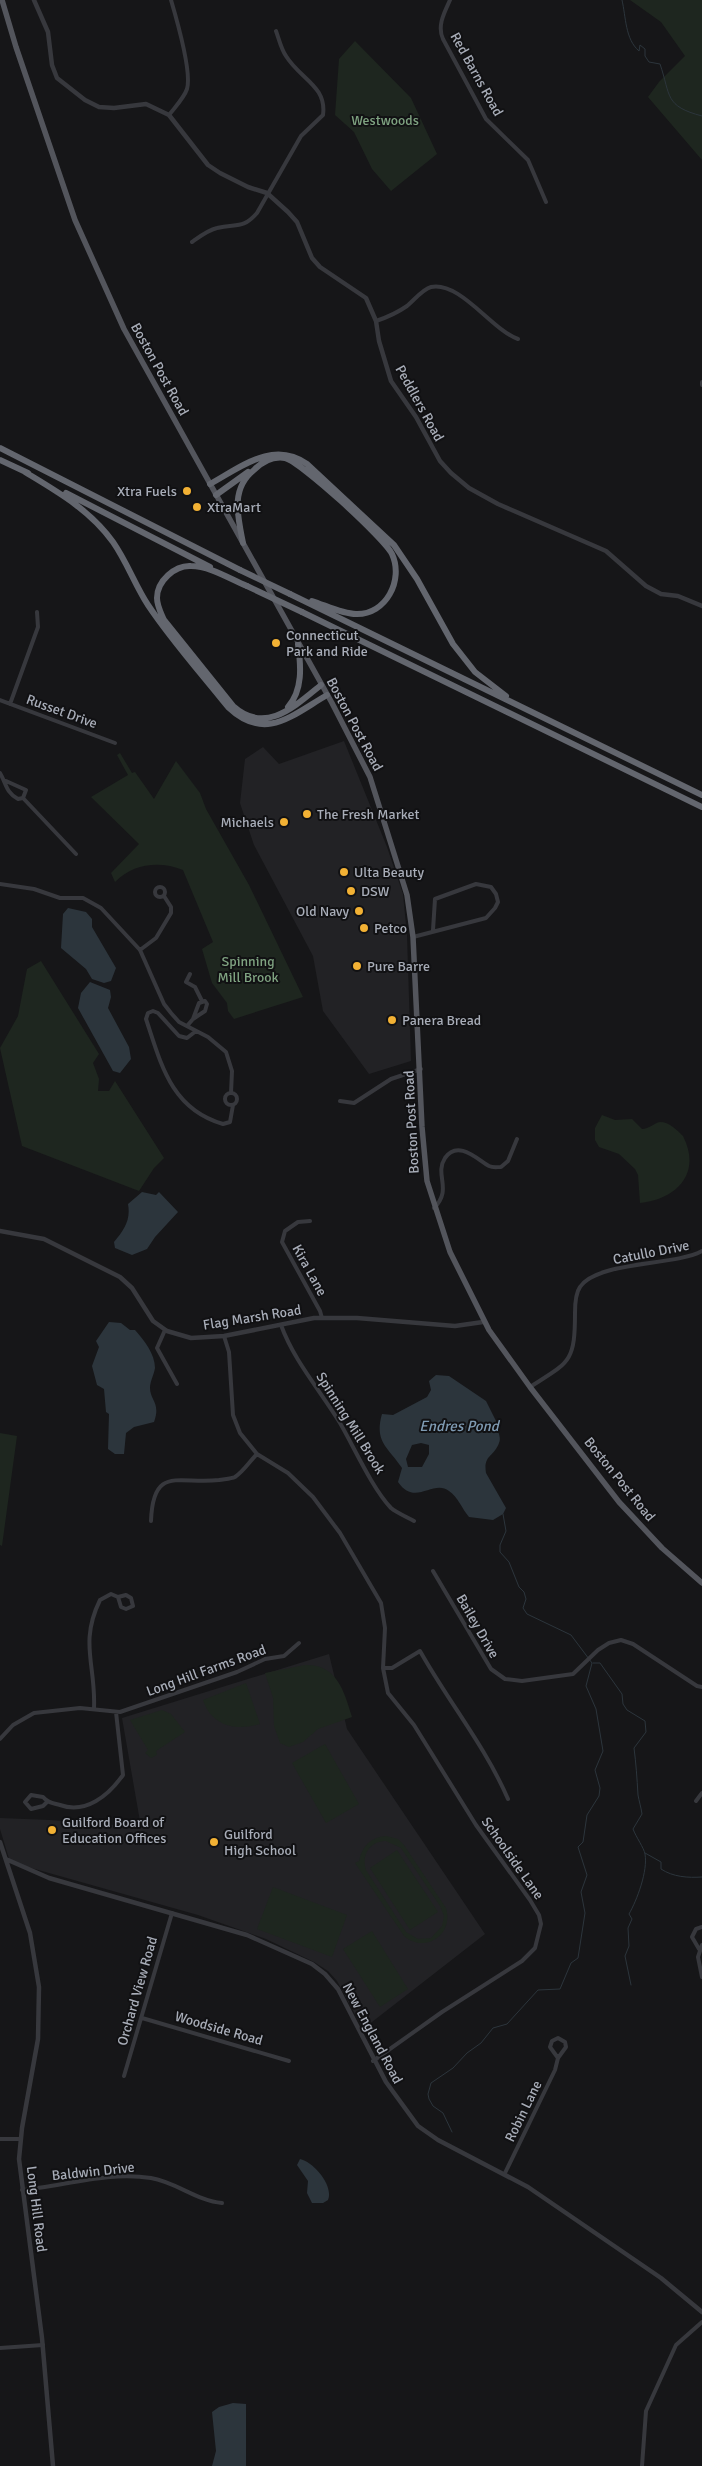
<svg xmlns="http://www.w3.org/2000/svg" width="702" height="2466" viewBox="0 0 702 2466" font-family="Signika,sans-serif">
  <style>
    .built { fill: #222225 }
    .green { fill: #1e261f; fill-rule: evenodd }
    .water { fill: #2c353c; fill-rule: evenodd }
    .lines { fill: none; stroke-linecap: round; stroke-linejoin: round }
    .stream { stroke: #2c353c; stroke-width: 1 }
    .minor { stroke: #37383d; stroke-width: 4 }
    .tertiary { stroke: #37383d; stroke-width: 4.5 }
    .primary { stroke: #53555c; stroke-width: 5.5 }
    .motorway { stroke: #63666e; stroke-width: 6 }
    .motorway-bridge { stroke: #63666e; stroke-width: 6 }
    .poi-dot { fill: #f2b134; stroke: #111113; stroke-width: 2 }
    .labels { text-anchor: middle; stroke-width: 4; stroke-linejoin: round; paint-order: stroke }
    .street-label { font-size: 14px; fill: #a8adb8; stroke: #111113 }
    .park-label { font-size: 14px; fill: #7fa381; stroke: #111113 }
    .poi-label { font-size: 14px; fill: #a8adb8; stroke: #111113; text-anchor: start }
    .water-label { font-size: 15px; font-style: italic; fill: #7f9bb3; stroke: #111113 }
  </style>
  <rect width="100%" height="100%" fill="#161618"/>
  <!-- built -->
  <path class="built" d="M344,741L387,847L403,894L407,935L411,1061L369,1074L323,1011L313,956L254,845L240,803L245,759L263,747L279,764Z
    M329,1654L347,1729L485,1934L363,2029L337,1981L328,1971L314,1962L266,1939L198,1915L10,1862L0,1829V1818L50,1820L141,1827L122,1718Z"/>
  <!-- green -->
  <path class="green" d="M630,0H702V160L648,97L659,82L685,56L661,22Z
    M355,41L411,98L437,154L391,191L372,169L354,132L335,115L339,59Z
    M120,753L132,773L135,772L154,799L176,761L200,793L206,809L249,885L303,997L234,1019L228,1011L227,1003L212,983L202,949L213,942L183,870C160,861 134,863 115,882L111,873L139,844L91,797L128,775L117,755Z
    M41,961L99,1054L93,1063L99,1079L98,1091H109L115,1081L164,1158L154,1168L139,1191L22,1146L0,1048L18,1016L27,969Z
    M602,1115L615,1120L632,1119L642,1129C649,1129 654,1123 660,1122C669,1122 677,1130 683,1136C702,1173 677,1199 640,1203L638,1175L635,1169L619,1154L599,1147L595,1140V1128Z
    M0,1433L17,1436L2,1546L0,1545Z
    M305,1665C337,1664 344,1691 352,1717L318,1729L303,1742L289,1747L280,1743L274,1726L273,1698L265,1673Z
    M246,1683L260,1724C237,1731 212,1727 203,1700Z
    M162,1710L171,1714L185,1732L156,1751L157,1755L151,1758L145,1753L148,1750L130,1720Z
    M325,1744L359,1804L326,1823L292,1763Z
    M386,1836L398,1839L404,1845L446,1908C454,1935 425,1954 404,1936L355,1863L359,1861C362,1846 371,1837 386,1836ZM386,1841L401,1848L440,1906L444,1916L442,1926L431,1938L418,1939L406,1932L366,1870C361,1855 370,1841 386,1841Z
    M397,1850L438,1912L410,1930L370,1868Z
    M273,1887L347,1915L332,1957L257,1929Z
    M372,1931L408,1989L380,2007L343,1949Z"/>
  <!-- water -->
  <path class="water" d="M68,908L86,912L92,919V927L116,968L111,981L104,983L92,979L86,969L61,948L63,914Z
    M90,982L110,990L111,997L108,1008L129,1047L131,1059L120,1073L113,1071L78,1008L81,993Z
    M142,1192L156,1195L159,1192L178,1212L155,1237L147,1249L132,1255L115,1248L114,1242C124,1230 131,1220 128,1204Z
    M109,1322L121,1323L130,1330H135C144,1340 155,1354 155,1368C154,1375 150,1381 150,1388C150,1400 161,1403 154,1422L134,1427L126,1433L124,1454H115L108,1449L109,1414L106,1412L104,1389L97,1385L92,1366L99,1347L96,1341Z
    M436,1375L449,1376L486,1401L497,1423C496,1431 502,1436 499,1443C494,1457 483,1455 486,1473L506,1508L503,1514L493,1520L469,1517C462,1509 458,1497 449,1491C433,1479 415,1507 398,1482L402,1468C388,1447 374,1442 382,1414L393,1415L427,1397L431,1390L429,1381ZM421,1443L429,1445V1454L422,1467H408L406,1459L412,1445Z
    M300,2159C314,2162 334,2186 328,2200L323,2203H312L307,2193L308,2181L297,2165Z
    M233,2403L246,2404V2466H212L216,2451L212,2412L219,2407Z"/>
  <g class="lines">
    <!-- stream -->
    <path class="stream" d="M622,0C626,17 625,39 639,51L640,45L645,49V56L649,62L660,64C671,96 664,106 702,116
      M593,1663H600L622,1694L623,1704L627,1710L645,1721L646,1732L634,1748C636,1763 637,1778 638,1795C639,1801 641,1807 642,1814L633,1829C636,1837 644,1848 645,1854C648,1871 637,1900 629,1914L632,1919L628,1928L629,1946L625,1956L631,1985
      M645,1853L661,1862V1869C673,1877 688,1878 702,1877
      M452,2132L443,2113L433,2106L429,2099L428,2094L431,2083L453,2068L467,2053L481,2043L493,2028L507,2024L538,1990L560,1989L571,1963L578,1958L585,1913L581,1892L587,1875L578,1847L583,1842L587,1815L599,1796L600,1788L595,1770L603,1751L596,1709L586,1686L592,1663L571,1635L527,1614L523,1608L526,1599L524,1592L519,1587L509,1562L500,1552V1545L506,1531L503,1514"/>
    <!-- minor -->
    <path class="minor" d="M450,0C444,13 437,26 443,39L486,119L528,160L546,202
      M169,115C175,107 184,98 187,89C192,72 176,17 171,0
      M192,242C199,237 208,230 217,228C236,223 242,230 257,213L301,136L323,115C327,86 300,79 286,56C281,49 279,39 276,31
      M376,321C388,317 397,313 407,306C414,300 423,289 431,287C460,281 492,330 518,339
      M702,382V385
      M0,700L115,743
      M10,704L38,627L37,612
      M0,773C6,783 6,793 18,799L23,798
      M6,781L26,790L23,798
      M23,798L76,854
      M0,884L34,889L60,898H83L101,908L140,950L164,1004L171,1013L179,1022L208,1037L226,1052L232,1071L231,1093
      M155 892a5 5 0 1 1 10 0a5 5 0 1 1-10 0Z
      M413,937L486,918L495,908L498,902L496,894L491,887L476,884L435,899L433,930
      M140,950L156,938L171,913V907L164,896
      M190,974L186,982L195,987L202,1001
      M187,1026L193,1019L205,1011L207,1004L205,1001L199,1003L193,1019
      M196,1031L187,1038L179,1036L158,1013L153,1011L148,1013L146,1019C161,1064 171,1109 223,1124L230,1122L233,1105
      M225 1099a6 6 0 1 1 12 0a6 6 0 1 1-12 0Z
      M340,1101L354,1103L391,1079L421,1069
      M434,1208C453,1189 434,1175 445,1158C458,1139 478,1160 489,1166C493,1168 497,1167 501,1167L508,1161L517,1139
      M310,1221L298,1222L285,1231L282,1242L320,1311L322,1318
      M281,1325C294,1361 320,1390 340,1423C354,1447 372,1488 391,1508C397,1513 407,1517 414,1521
      M165,1330L157,1348L177,1384
      M224,1336L229,1352L233,1415L240,1433L257,1454L288,1473L313,1497L340,1533L381,1603L385,1628L383,1668L388,1693L414,1725L476,1825L530,1900L539,1915L541,1924L535,1948L522,1961L442,2012L373,2061
      M530,1387C569,1362 575,1363 575,1313C575,1306 575,1294 580,1287C597,1261 675,1266 702,1251
      M151,1521C153,1464 180,1485 219,1480C224,1479 231,1479 235,1477C243,1472 250,1461 257,1454
      M433,1571L491,1669L505,1679L522,1681L573,1674L598,1650L609,1643L621,1640L633,1644L697,1686L702,1687
      M383,1668H392L420,1651C448,1701 485,1746 508,1799
      M94,1708C96,1665 79,1643 100,1600L111,1594L118,1597L121,1607L126,1609L133,1606L131,1598L126,1595L118,1597
      M0,1739L13,1725L34,1713L80,1708L120,1712L237,1672L265,1659L284,1656L299,1643
      M696,1801L702,1793
      M47,1802L43,1806L31,1809L25,1802L31,1795L43,1797C48,1803 53,1803 60,1805C86,1814 108,1796 123,1775L116,1712
      M702,1945L698,1957L702,1977
      M699,1949L692,1937L696,1929L702,1927
      M142,2018L289,2061
      M124,2076L172,1913
      M0,2139H20
      M505,2173L555,2070L558,2058L566,2047L565,2042L558,2038L552,2041L550,2047L558,2058
      M22,2190C64,2186 108,2171 151,2178C176,2182 197,2201 222,2203
      M0,2348L43,2345
      M642,2466L646,2411L676,2345L702,2322"/>
    <!-- tertiary -->
    <path class="tertiary" d="M34,0L48,32L52,65L57,78L85,100L99,107L114,108L146,104L169,115L208,165L220,173L248,187L267,193L288,212L297,222L312,258L320,267L366,298L376,321L379,341L391,381L416,417L440,461L451,473L469,488L498,504L606,551L646,586L661,594L678,596L702,606
      M0,1231L44,1239L120,1277L132,1288L153,1321L167,1331L191,1338L224,1336L314,1318H357L455,1326L483,1322
      M0,1842L30,1933L39,1987L38,2039L22,2128L19,2159L42,2338L53,2466
      M8,1860L49,1878L247,1935L312,1964L325,1974L338,1989L386,2082L418,2126L438,2140L528,2187L661,2278L702,2312"/>
    <!-- primary -->
    <path class="primary" d="M2,0L16,47L75,220L124,329L332,703L370,777L407,895L413,937L422,1127L427,1181L450,1252L489,1330L530,1387L619,1502L662,1548L702,1583"/>
    <!-- motorway -->
    <path class="motorway" d="M0,448L240,570
      M0,460L28,473
      M25,472C58,492 90,510 113,542C127,562 135,585 148,605C172,641 201,673 228,707C265,742 291,716 327,695
      M210,484C241,467 273,440 307,464L394,545L417,579L453,644L475,672L506,696
      M66,493L210,567
      M216,495L248,472
      M243,543C238,517 230,489 254,470C262,462 273,456 285,458C300,461 384,538 392,554C404,580 386,615 356,614C342,614 325,605 312,601
      M247,586C230,579 210,566 191,566C175,565 157,581 157,598C157,606 161,613 164,620L233,706C265,735 294,707 321,685
      M290,594L702,795
      M302,612L702,807
      M288,707C303,690 301,666 298,644"/>
    <!-- motorway-bridge -->
    <path class="motorway-bridge" d="M240,570L290,594
      M247,586L302,612"/>
  </g>
  <!-- markers -->
  <g class="poi-dot">
    <circle cx="187" cy="491" r="5"/>
    <circle cx="197" cy="507" r="5"/>
    <circle cx="276" cy="643" r="5"/>
    <circle cx="307" cy="814" r="5"/>
    <circle cx="284" cy="822" r="5"/>
    <circle cx="344" cy="872" r="5"/>
    <circle cx="351" cy="891" r="5"/>
    <circle cx="359" cy="911" r="5"/>
    <circle cx="364" cy="928" r="5"/>
    <circle cx="357" cy="966" r="5"/>
    <circle cx="392" cy="1020" r="5"/>
    <circle cx="52" cy="1830" r="5"/>
    <circle cx="214" cy="1842" r="5"/>
  </g>
  <g class="labels">
    <!-- street labels -->
    <g class="street-label">
      <text transform="translate(477 74) rotate(61)" y="5">Red Barns Road</text>
      <text transform="translate(160 369) rotate(61)" y="5">Boston Post Road</text>
      <text transform="translate(420 403) rotate(61)" y="5">Peddlers Road</text>
      <text transform="translate(62 711) rotate(20)" y="5">Russet Drive</text>
      <text transform="translate(355 724) rotate(62)" y="5">Boston Post Road</text>
      <text transform="translate(411 1122) rotate(-93)" y="5">Boston Post Road</text>
      <text transform="translate(651 1252) rotate(-11)" y="5">Catullo Drive</text>
      <text transform="translate(310 1270) rotate(61)" y="5">Kira Lane</text>
      <text transform="translate(252 1317) rotate(-9)" y="5">Flag Marsh Road</text>
      <text transform="translate(351 1423) rotate(58)" y="5">Spinning Mill Brook</text>
      <text transform="translate(620 1479) rotate(51)" y="5">Boston Post Road</text>
      <text transform="translate(478 1626) rotate(60)" y="5">Bailey Drive</text>
      <text transform="translate(206 1670) rotate(-20)" y="5">Long Hill Farms Road</text>
      <text transform="translate(513 1858) rotate(55)" y="5">Schoolside Lane</text>
      <text transform="translate(137 1991) rotate(-74)" y="5">Orchard View Road</text>
      <text transform="translate(219 2028) rotate(16)" y="5">Woodside Road</text>
      <text transform="translate(373 2033) rotate(62)" y="5">New England Road</text>
      <text transform="translate(523 2111) rotate(-64)" y="5">Robin Lane</text>
      <text transform="translate(93 2171) rotate(-6)" y="5">Baldwin Drive</text>
      <text transform="translate(37 2209) rotate(83)" y="5">Long Hill Road</text>
    </g>
    <!-- park labels -->
    <g class="park-label">
      <text x="385" y="125">Westwoods</text>
      <text x="248" y="966">Spinning<tspan x="248" dy="16">Mill Brook</tspan></text>
    </g>
    <!-- poi labels -->
    <g class="poi-label">
      <text x="177" y="496" text-anchor="end">Xtra Fuels</text>
      <text x="207" y="512">XtraMart</text>
      <text x="286" y="640">Connecticut<tspan x="286" dy="16">Park and Ride</tspan></text>
      <text x="317" y="819">The Fresh Market</text>
      <text x="274" y="827" text-anchor="end">Michaels</text>
      <text x="354" y="877">Ulta Beauty</text>
      <text x="361" y="896">DSW</text>
      <text x="349" y="916" text-anchor="end">Old Navy</text>
      <text x="374" y="933">Petco</text>
      <text x="367" y="971">Pure Barre</text>
      <text x="402" y="1025">Panera Bread</text>
      <text x="62" y="1827">Guilford Board of<tspan x="62" dy="16">Education Offices</tspan></text>
      <text x="224" y="1839">Guilford<tspan x="224" dy="16">High School</tspan></text>
    </g>
    <!-- water labels -->
    <g class="water-label">
      <text x="459" y="1431">Endres Pond</text>
    </g>
  </g>
</svg>
